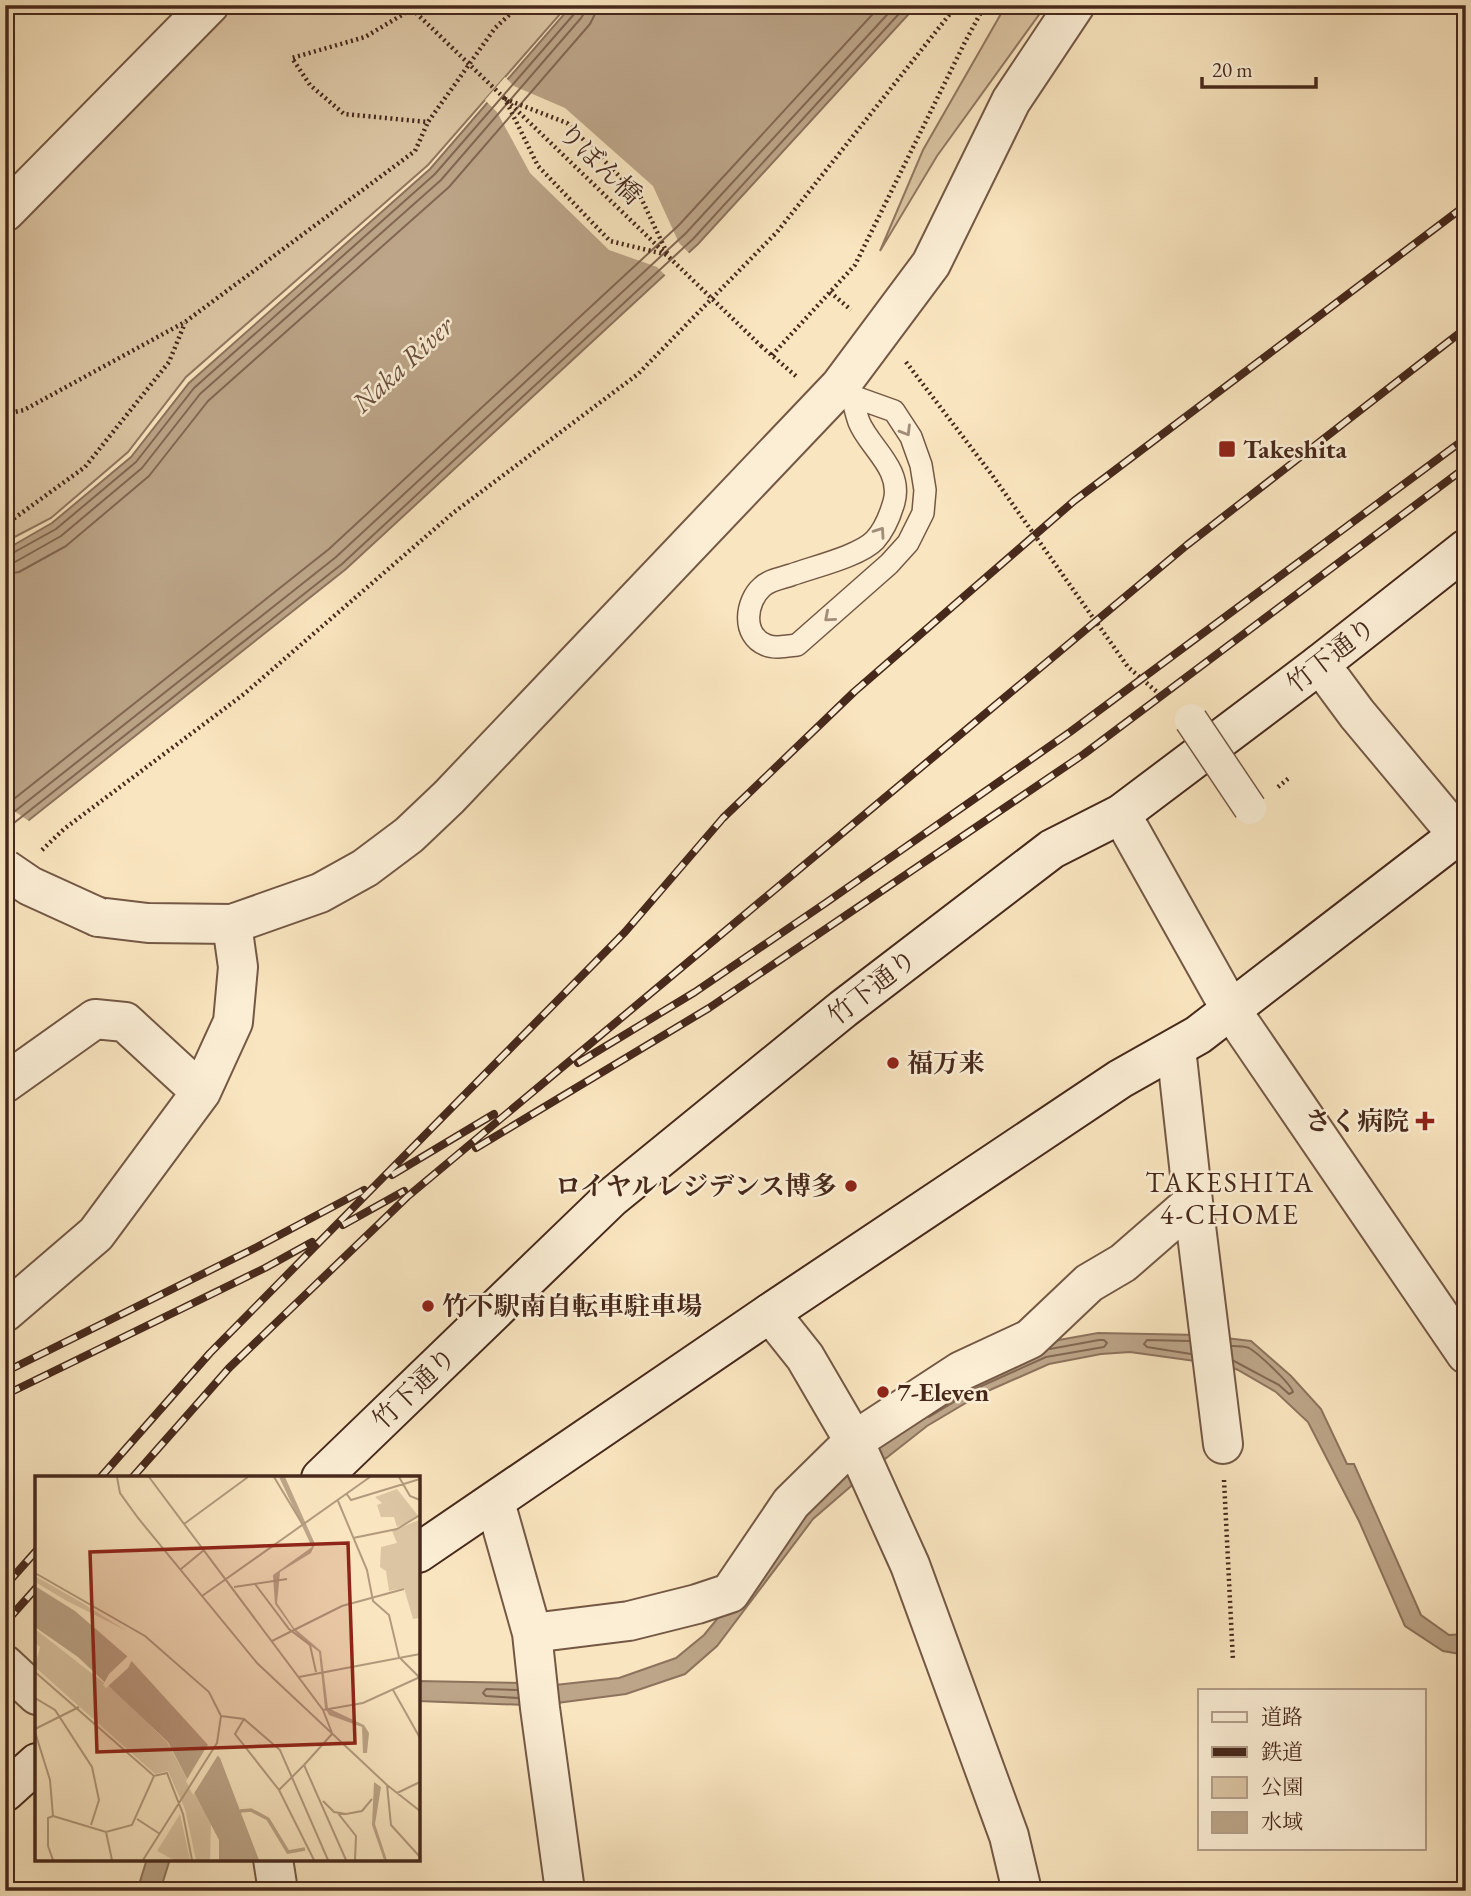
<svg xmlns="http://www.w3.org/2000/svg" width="1471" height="1896" viewBox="0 0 1471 1896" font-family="'EB Garamond','Noto Serif JP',serif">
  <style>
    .green { fill: #dbc5a3; stroke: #917760; stroke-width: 2 }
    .water { fill: #bca588; stroke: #8d735d; stroke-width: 2 }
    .pier { fill: #f9e5bf }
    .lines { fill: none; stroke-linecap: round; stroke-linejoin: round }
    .shore { stroke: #826752; stroke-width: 2 }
    .service-casing { stroke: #745845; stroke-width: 24 }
    .minor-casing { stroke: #745845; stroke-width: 42 }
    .tertiary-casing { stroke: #745845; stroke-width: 42 }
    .secondary-casing { stroke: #47291c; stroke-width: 42 }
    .path { stroke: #47291c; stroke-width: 4.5; stroke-dasharray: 2 3.5; stroke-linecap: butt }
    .service { stroke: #fbeed5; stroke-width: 21 }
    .minor { stroke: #fbeed5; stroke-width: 38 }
    .tertiary { stroke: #fbeed5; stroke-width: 38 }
    .secondary { stroke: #fbeed5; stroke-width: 38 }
    .rail-casing { stroke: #47291c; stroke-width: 8 }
    .rail { stroke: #fbeed5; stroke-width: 5; stroke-dasharray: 16; stroke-linecap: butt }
    .pedestrian-bridge-casing { stroke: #745845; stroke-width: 35; stroke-linecap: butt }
    .tertiary-bridge-casing { stroke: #745845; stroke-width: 42; stroke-linecap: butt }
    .path-bridge { stroke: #47291c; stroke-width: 4.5; stroke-dasharray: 2 3.5; stroke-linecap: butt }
    .pedestrian-bridge { stroke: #fbeed5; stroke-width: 32 }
    .tertiary-bridge { stroke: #fbeed5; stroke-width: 38 }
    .oneway { stroke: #a18c78 }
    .poi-dot { fill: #8f2418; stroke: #fbeed5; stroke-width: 2.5 }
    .labels { text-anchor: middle; stroke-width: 5; stroke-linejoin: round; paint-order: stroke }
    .street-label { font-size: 26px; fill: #47291c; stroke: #fbeed5 }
    .poi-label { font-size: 26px; font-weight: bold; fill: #47291c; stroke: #fbeed5; text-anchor: start }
    .water-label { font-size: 28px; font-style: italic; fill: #6a4e3c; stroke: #fbeed5 }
    .neighbourhood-label { font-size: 28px; letter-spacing: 2px; fill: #47291c; stroke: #fbeed5 }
    .inset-river { fill: none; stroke: #bca588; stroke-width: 3.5 }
    .inset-road { fill: none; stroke: #b29a7e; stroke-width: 2 }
    .view { fill: #8f2418; fill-opacity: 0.15; stroke: #8f2418; stroke-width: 3.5 }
    .inset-edge { fill: none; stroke: #47291c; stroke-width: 3.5 }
  </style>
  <rect width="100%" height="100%" fill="#f9e5bf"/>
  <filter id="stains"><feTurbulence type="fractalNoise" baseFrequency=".00286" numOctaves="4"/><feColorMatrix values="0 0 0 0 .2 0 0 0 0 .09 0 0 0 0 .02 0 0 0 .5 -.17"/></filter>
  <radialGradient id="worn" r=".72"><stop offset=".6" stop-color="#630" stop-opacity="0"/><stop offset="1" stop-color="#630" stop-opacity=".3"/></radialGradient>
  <!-- green -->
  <path class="green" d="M226,5H568L428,165L186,377L128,452L51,518L5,542V229Z
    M1006,5H1046L937,156L880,251L923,150Z"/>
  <!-- water -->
  <path class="water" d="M572,5H917L698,244L346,569L5,839V550L52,523L131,457L189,383L430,169Z
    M1098,1333L1200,1335L1251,1341L1291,1376L1321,1409L1347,1464H1354L1421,1615L1449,1635L1466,1634V1655L1443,1651L1405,1626L1359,1521L1308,1422L1276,1392L1238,1370L1217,1361H1195L1130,1352L1101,1354L1049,1364L981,1394L927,1426L857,1481L813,1519L717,1646L685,1674L626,1694L557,1703L527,1705L418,1701V1681L526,1683L555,1685L619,1678L676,1658L704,1635L849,1459L1042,1343Z
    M147,1859H170L160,1891H137Z"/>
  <!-- pier -->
  <path class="pier" d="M505,77L514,86L565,108L653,186L679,243L691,255L667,277L657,267L609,250L530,173L497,112L485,100Z
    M5,805L32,823L5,843Z"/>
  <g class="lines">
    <!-- shore -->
    <path class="shore" d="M5,555L11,554L56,529L136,462L194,388L435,174L575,13L577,5
      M5,564L15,562L61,536L142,468L200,394L441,180L581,18L585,12V5
      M5,574L19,572L66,546L149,476L208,401L449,187L590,24L595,14L596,5
      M5,806L329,549L679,225L881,5
      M5,819L336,557L686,233L896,5
      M5,830L342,564L693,239L907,5
      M1189,1341L1147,1340L1144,1344L1147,1347L1191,1354
      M1232,1346C1237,1346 1244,1346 1249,1348C1258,1353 1291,1384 1293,1392L1289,1394L1279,1385L1234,1361
      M929,1417L977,1388L1046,1357L1104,1347L1107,1343L1104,1340H1099L1050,1349
      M517,1690L486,1689L483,1693L486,1696L518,1698"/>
    <!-- service casing -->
    <g class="service-casing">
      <path id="service" d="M840,386L852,396L894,411L911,437L921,465L925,490L923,513L908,543L889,564L797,645C788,646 775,649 766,645C741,635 746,601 762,587C769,580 782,578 791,575C813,567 860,556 875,540C884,530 890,516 894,502C903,469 869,447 859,422C856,414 854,404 852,396"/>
    </g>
    <!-- minor casing -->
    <g class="minor-casing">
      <path id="minor" d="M5,212L209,5
        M1320,664L1357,714L1458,835
        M1176,1048L1193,1202L1223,1444
        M5,1083L95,1019L125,1022L201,1092
        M5,1312L96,1234L201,1092L233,1022L238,967L232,924
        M770,1313L805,1357L854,1441L910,1565L1009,1836L1022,1891
        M495,1502L532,1633L540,1708L565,1891
        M532,1633L629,1621L697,1604L730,1593L791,1503L854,1441L961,1371L1030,1339L1089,1283L1123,1263L1193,1202
        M5,1665L37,1695
        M273,1859L278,1891"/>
    </g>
    <!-- tertiary casing -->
    <g class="tertiary-casing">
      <path id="tertiary" d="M1121,814L1231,1010L1466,1354
        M98,917L148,923L232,924L320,893L365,868L409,835L449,797L840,386L931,264L1011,101L1075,5"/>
    </g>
    <!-- secondary casing -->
    <g class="secondary-casing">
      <path id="secondary" d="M321,1478L611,1198L843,1009L1052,849L1121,814L1320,664L1466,549
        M418,1553L770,1313L1120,1079L1198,1035L1458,835L1466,832
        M5,1792L37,1763"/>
    </g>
    <!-- path -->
    <path class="path" d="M411,5L412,9L365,37L292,58L310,85L344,114L428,122L495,28L520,5
      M505,99L567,123L641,198L668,255L610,241L538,166Z
      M830,292L851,310
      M761,346L797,377
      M772,355L855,265L965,42L985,5
      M906,362L992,475L1128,667L1164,698
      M5,414L24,410L185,322L415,151L428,122
      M5,525L85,467L169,362L185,323
      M1278,787L1289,778
      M42,850L64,829L244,694L453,513L638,374L777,232L957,5
      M1224,1480L1233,1661"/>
    <!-- service -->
    <use href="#service" class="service"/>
    <!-- minor -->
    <use href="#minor" class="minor"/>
    <!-- tertiary -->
    <use href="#tertiary" class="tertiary"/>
    <!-- secondary -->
    <use href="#secondary" class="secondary"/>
    <!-- rail casing -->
    <g class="rail-casing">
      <path id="rail" d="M578,1063L695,992L827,902L1070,732L1466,438
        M476,1148L709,1008L1084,754L1466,467
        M392,1175L494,1114
        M343,1225L404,1191
        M5,1372L257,1247L364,1190
        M5,1395L265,1268L312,1242
        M100,1478L210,1353L625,932L723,818L854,692L1074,501L1466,205
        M132,1478L229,1368L407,1197L1187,545L1466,328
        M5,1586L37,1550
        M5,1623L37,1587"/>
    </g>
    <!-- rail -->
    <use href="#rail" class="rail"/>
    <!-- pedestrian-bridge casing -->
    <g class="pedestrian-bridge-casing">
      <path id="pedestrian-bridge" d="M1191,720L1250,808"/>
    </g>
    <!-- tertiary-bridge casing -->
    <g class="tertiary-bridge-casing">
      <path id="tertiary-bridge" d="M5,869L30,886L98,917"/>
    </g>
    <!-- path-bridge -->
    <path class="path-bridge" d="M412,9L761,346"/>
    <!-- pedestrian-bridge -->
    <use href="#pedestrian-bridge" class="pedestrian-bridge"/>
    <!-- tertiary-bridge -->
    <use href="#tertiary-bridge" class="tertiary-bridge"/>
  </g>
  <!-- one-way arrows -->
  <defs><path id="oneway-chevron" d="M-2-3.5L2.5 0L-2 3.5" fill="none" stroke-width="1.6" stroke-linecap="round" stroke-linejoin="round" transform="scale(1.75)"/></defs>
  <g class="oneway">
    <use href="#oneway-chevron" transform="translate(906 431) rotate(59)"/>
    <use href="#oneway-chevron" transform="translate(880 532) rotate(-55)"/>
    <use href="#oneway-chevron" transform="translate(829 617) rotate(139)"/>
  </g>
  <!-- markers -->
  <g class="poi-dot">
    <rect x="1218" y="440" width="18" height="18" rx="3.5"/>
    <circle cx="893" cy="1063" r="7"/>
    <path d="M1421.5 1110.5h7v7h7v7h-7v7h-7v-7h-7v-7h7z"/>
    <circle cx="851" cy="1186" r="7"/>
    <circle cx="428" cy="1306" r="7"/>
    <circle cx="883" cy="1392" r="7"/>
  </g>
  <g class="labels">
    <!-- street labels -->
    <g class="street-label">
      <text transform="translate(600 163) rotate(44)" y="9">りぼん橋</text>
      <text transform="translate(1331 655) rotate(-38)" y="9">竹下通り</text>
      <text transform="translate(872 987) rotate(-38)" y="9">竹下通り</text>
      <text transform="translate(414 1388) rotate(-44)" y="9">竹下通り</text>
    </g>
    <!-- poi labels -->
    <g class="poi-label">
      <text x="1243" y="458">Takeshita</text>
      <text x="907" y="1072">福万来</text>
      <text x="1409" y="1130" text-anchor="end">さく病院</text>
      <text x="837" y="1195" text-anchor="end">ロイヤルレジデンス博多</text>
      <text x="442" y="1315">竹下駅南自転車駐車場</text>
      <text x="897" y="1401">7-Eleven</text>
    </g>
    <!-- water labels -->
    <g class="water-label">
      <text transform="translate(402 364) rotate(-43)" y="10">Naka River</text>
    </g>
    <!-- neighbourhood labels -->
    <g class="neighbourhood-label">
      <text x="1230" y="1192">TAKESHITA<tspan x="1230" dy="32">4-CHOME</tspan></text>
    </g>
  </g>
  <!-- overview -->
  <g transform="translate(35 1476)">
    <rect width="385" height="385" fill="#f9e5bf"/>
    <path d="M362,13L384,41L362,51L359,41H346L342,29L347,27L340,21ZM384,44L385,142L378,143L369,112L354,115L351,95L345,91L346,71L362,67L357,55ZM0,100L49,128L92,155L32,125L0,106ZM0,153L82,217L132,266L176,347L175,384H161L150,333L133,295L120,298L0,191L5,171L0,167ZM145,338L155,384H139L122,375Z" fill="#dbc5a3"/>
    <path d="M244,1H250L280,68L276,77L245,96L242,127L259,152L286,175L293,232L329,249L334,257L332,277H328L327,251L294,239L290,232L284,176L263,160L240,128L238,99L277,71ZM0,110L40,135L92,180L185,282L224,384H184V364L133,266L43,181L0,151ZM339,306L346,311L340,348L352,384H349L337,349Z" fill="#bca588"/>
    <path d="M95,178L98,182L93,192L71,212L68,209L74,198ZM175,265L185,276L158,319L151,305Z" fill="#f9e5bf"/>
    <path class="inset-river" d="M205,335L216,334L233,343L253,376L270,373"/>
    <path class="inset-road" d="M82,1L85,17L103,42L222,187L352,309L356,349L385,381M114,1L288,234L297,257M239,1L268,49M364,1L375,20L385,24M311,17L316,24L385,3M303,25L332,94L338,125L354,139L364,181L384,201M149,48L213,1M318,62L362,53L385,39M146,93L169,74M0,97L110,160L174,216L186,240L182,267L108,384M220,108L254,153L275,169L281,196M199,111L252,103M167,120L335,1M237,165L307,130L369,113M0,196L119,300L132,297L148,338L157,384M264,201L385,178M358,214L385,262M0,222L20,234L57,291L64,324L56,349M288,234L328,227L385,201M186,240L209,243L245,274L293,384M209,243L200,258L244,314L279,384M0,253L44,231M0,256L15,304L18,340L13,342V370L18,384M297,258L269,289L311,384M352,309L385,335M244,314L269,289M362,317L385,306M288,325L299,336L311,338L327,335L337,323M302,336L321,360L320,384M18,340L71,356L97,349L119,300M102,343L125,358M71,356L77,384"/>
    <path class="view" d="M313,67L320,267L62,276L55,76Z"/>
    <rect width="385" height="385" class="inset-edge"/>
  </g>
  <!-- margin -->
  <rect width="1471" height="1896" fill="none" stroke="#f9e5bf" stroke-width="28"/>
  <rect x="7" y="7" width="1457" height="1882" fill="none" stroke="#47291c" stroke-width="3.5"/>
  <rect x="14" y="14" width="1443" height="1868" fill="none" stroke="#47291c" stroke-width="2"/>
  <!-- legend -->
  <rect x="1198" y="1689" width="228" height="161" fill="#fbeed5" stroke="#b39f8b" stroke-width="2"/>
  <rect x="1212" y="1712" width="35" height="10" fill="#fbeed5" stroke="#b39f8b" stroke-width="2"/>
  <text x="1261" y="1724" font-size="21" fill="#47291c">道路</text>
  <rect x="1212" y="1747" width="35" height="10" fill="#47291c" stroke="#b39f8b" stroke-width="2"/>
  <text x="1261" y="1759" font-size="21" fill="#47291c">鉄道</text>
  <rect x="1212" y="1777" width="35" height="21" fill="#dbc5a3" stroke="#b39f8b" stroke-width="2"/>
  <text x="1261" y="1794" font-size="21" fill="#47291c">公園</text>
  <rect x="1212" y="1812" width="35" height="21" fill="#bca588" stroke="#b39f8b" stroke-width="2"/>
  <text x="1261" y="1829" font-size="21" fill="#47291c">水域</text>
  <!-- scale -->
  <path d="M1202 77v10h114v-10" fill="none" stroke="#47291c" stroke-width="3.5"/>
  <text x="1212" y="77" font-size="21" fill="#47291c" stroke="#fbeed5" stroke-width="5" paint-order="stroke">20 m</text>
  <rect width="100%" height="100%" filter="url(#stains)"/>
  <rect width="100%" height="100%" fill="url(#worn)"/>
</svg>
